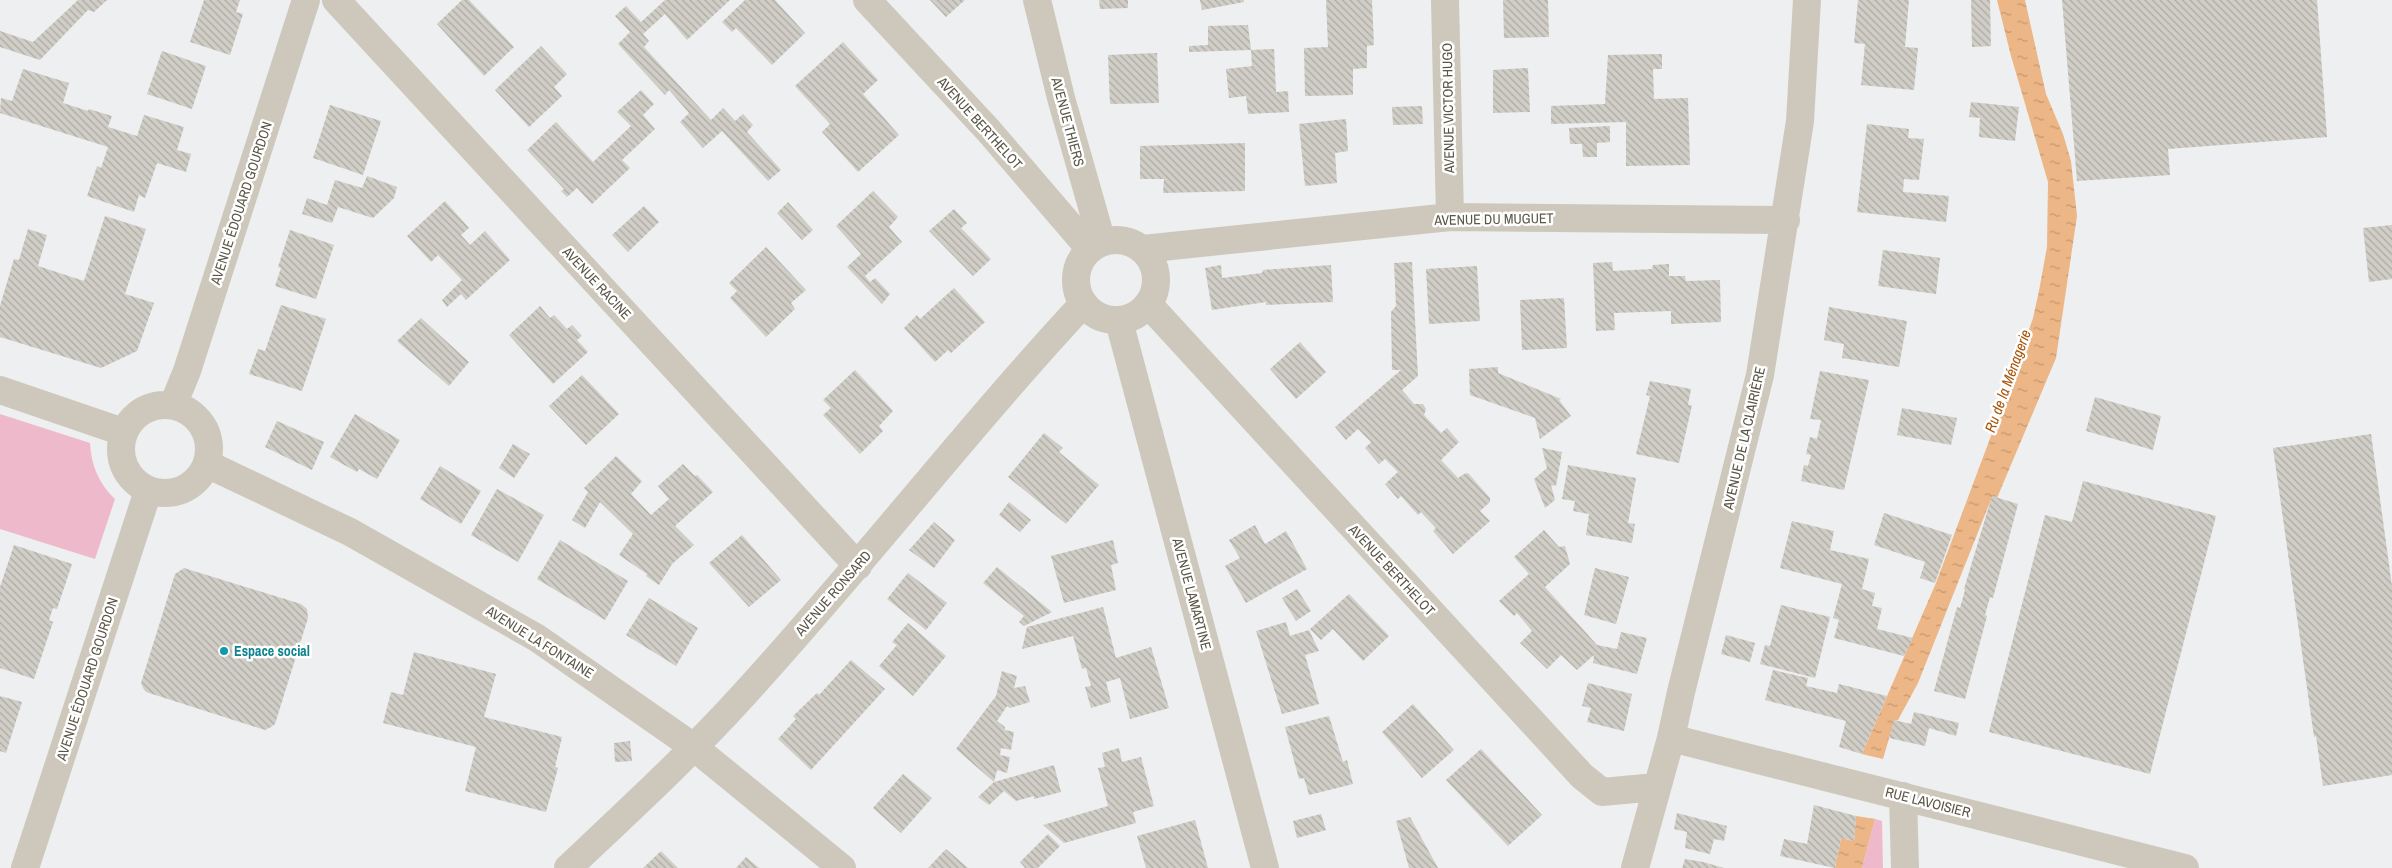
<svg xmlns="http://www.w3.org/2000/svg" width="2392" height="868" viewBox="0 0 2392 868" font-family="'Archivo Narrow',sans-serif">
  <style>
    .grass { fill: #efb9cc }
    .water { fill: url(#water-ripples) }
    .building { fill: url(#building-back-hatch) }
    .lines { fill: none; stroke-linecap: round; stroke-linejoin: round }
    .minor { stroke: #cdc8bb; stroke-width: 28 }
    .culture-dot { fill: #0f9aa8; stroke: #fff; stroke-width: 2 }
    .labels { text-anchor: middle; stroke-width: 5; stroke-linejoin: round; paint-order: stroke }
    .street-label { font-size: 14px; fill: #5a5545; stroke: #fff }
    .culture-label { font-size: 14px; font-weight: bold; fill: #0d838f; stroke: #fff; text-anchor: start }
    .water-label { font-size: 15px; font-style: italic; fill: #a8540a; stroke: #fff }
  </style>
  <defs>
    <pattern id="water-ripples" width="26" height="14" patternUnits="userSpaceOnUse" patternTransform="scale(1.25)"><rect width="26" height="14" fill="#edb686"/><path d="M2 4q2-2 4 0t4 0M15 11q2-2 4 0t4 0" fill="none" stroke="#c3976f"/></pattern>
    <pattern id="building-back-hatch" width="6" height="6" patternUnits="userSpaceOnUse" patternTransform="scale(1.25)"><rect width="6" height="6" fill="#d0cec6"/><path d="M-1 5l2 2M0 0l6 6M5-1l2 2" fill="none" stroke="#acaaa3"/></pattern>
  </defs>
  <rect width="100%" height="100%" fill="#edeff0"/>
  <!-- grass -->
  <path class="grass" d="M0,414L90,443C91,465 99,484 115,499L95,559L0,529Z
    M1875,819L1882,821L1883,868H1862Z"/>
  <!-- water -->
  <path class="water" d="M1997,0H2025L2046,94L2063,134L2071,161L2077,216L2056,358L1997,498L1992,497L1918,683L1898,720L1894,721L1883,759L1862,754L1936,583L2010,385L2033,318L2039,291L2047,247L2048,182L2011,56Z
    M1856,816L1875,819L1862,868H1835L1841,838L1854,841Z"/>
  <!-- building -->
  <path class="building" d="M78,0H107L94,12L88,10L40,60L0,47V31L33,42Z
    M204,0H240L236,12L243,14L230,55L190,42Z
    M462,0H469L514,47L484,76L437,24Z
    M665,0H730L687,40L665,14L643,34L649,41L644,47L711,120L723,108L735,121L743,114L753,125L747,132L781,170L768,181L722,131L703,148L680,122L689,113L669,90L665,95L618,44L630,32L615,16L626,6L641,22Z
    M745,0H775L805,33L772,65L736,28L732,32L722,22Z
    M930,0H965L946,17Z
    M1099,0H1128V8L1100,9Z
    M1200,0H1244V2L1202,10Z
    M1326,0H1372L1374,45L1367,46V68L1353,69V95L1305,96L1304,48L1328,47Z
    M1503,0H1548L1549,37L1504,38Z
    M1858,0H1909L1905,47L1918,48L1914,90L1861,85L1865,44L1854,43Z
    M1971,0H1990L1991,46L1972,47Z
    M2062,0H2317L2327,137L2168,149L2170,175L2077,181Z
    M1248,25L1251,50L1274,49L1276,92L1288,91L1289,112L1248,114L1246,96L1229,98L1226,69L1252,66L1251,50L1189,52V46L1208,45V26Z
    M843,42L878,80L863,94L899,135L858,172L822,132L830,124L795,86Z
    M541,46L567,74L554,87L562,96L529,127L495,90Z
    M162,51L206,66L192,109L147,94Z
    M1157,53L1159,103L1110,104L1108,55Z
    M1662,54V69H1653L1654,99L1688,98L1690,165L1626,166V122L1551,124V106L1605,104L1608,55Z
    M1528,68L1530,112L1493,113V70Z
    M23,69L69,83L63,103L88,111L89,109L112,116L108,127L137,136L144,115L184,127L177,150L191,154L186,172L157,163L145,198L139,195L134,212L87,196L97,166L101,168L108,147L0,113L1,98L12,101Z
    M641,90L654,104L643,115L655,129L622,160L630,168L592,204L577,188L567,197L561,191L564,189L527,150L556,122L593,162L631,126L617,112Z
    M1971,102L2019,107L2015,141L1979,137L1980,118L1969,117Z
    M330,105L381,121L363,175L313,158Z
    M1422,106L1423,124L1393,125L1392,107Z
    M1346,119L1348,151L1335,153L1337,183L1305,186L1299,124Z
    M1867,124L1909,129L1908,138L1924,139L1919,180L1904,179L1903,192L1949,196L1946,222L1857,212Z
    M1610,126V142L1597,143V157H1583L1582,144H1570L1569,128Z
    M1245,143V191L1163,193L1164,179H1140V146Z
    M367,176L397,187L394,198L373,218L338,207L332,223L302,214L307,198L327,205L335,180L362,188Z
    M873,191L898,217L889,227L902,242L865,276L870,282L875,278L890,294L882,304L847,267L861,254L836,226Z
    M445,201L469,228L461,235L470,245L485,231L510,260L466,300L461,294L447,307L442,300L462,280L438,255L431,262L407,236Z
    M788,202L813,230L802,240L777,213Z
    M644,206L659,222L628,252L612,235Z
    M954,209L967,223L961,228L991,259L973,276L929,231Z
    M105,216L146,229L125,294L154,303L137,351L101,368L0,337V306L14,259L19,260L28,229L47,235L38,266L84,281Z
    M2392,225V279L2369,282L2363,228Z
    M290,230L334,245L316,299L275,286L281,268L278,267Z
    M766,247L806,290L791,303L795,309L766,337L730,298L737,291L729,283Z
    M1883,250L1940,258L1936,294L1878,286Z
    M1412,262L1418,376L1402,390L1414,404H1423L1426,409L1424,415L1441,433L1447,428L1459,442L1441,460L1458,478L1464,474L1468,473L1490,498V502L1480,511L1490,521L1453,554L1433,531L1436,528L1421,512L1418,515L1401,496L1398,499L1385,484L1398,472L1385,459L1379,464L1365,448L1371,442L1358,429L1346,440L1335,427L1401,370H1392L1391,312L1396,306L1394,263Z
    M1612,262L1613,271L1652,269L1653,265L1669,264V276H1685L1686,281L1720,280L1721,322L1671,324V311L1614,313L1615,330L1596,331L1593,263Z
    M1221,265L1222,278L1262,273L1263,270L1331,265L1333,302L1266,305V302L1212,310L1205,268Z
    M1477,266L1480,321L1429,324L1426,269Z
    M954,288L985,322L951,353L948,350L935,362L904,328L917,315L920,319Z
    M1564,298L1567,348L1522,350L1520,300Z
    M281,305L326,319L302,391L249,374L258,349L265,351Z
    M540,306L550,318L554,315L567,329L572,325L582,336L577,340L588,352L553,384L509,335Z
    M1829,307L1907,321L1899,367L1842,358L1844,344L1824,340Z
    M421,318L469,362L449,386L397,341Z
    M1300,342L1326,372L1296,399L1270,369Z
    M1498,367V373L1561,399L1559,400L1571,416L1540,439L1535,418L1470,395L1469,369Z
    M855,370L893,411L879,426L883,431L860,454L823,415L831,408L823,400Z
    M1820,371L1869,380L1844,490L1801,481L1804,465L1808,466L1811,455L1806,454L1810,437L1817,439L1821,420L1810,419Z
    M582,375L619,414L586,445L549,406Z
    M1650,381L1691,389L1688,405H1692L1679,463L1636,454L1650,396L1646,395Z
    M2095,397L2161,416L2153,450L2086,431Z
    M1902,408L1957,418L1951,445L1897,435Z
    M355,414L400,440L377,479L359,469L357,472L330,457Z
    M277,421L324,442L312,470L265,447Z
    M1044,433L1063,448L1059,452L1099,485L1066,524L1008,477Z
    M2371,434L2392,586V775L2323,786L2316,736L2314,737L2273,448Z
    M513,444L530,454L514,478L499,468Z
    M1542,448L1562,452L1556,486L1551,485L1555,500L1545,508L1534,479L1547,468Z
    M616,456L642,481L631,494L651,515L669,499L658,486L683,464L695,476L697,475L713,492L675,526L694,545L672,564L659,585L646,576L647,574L619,555L633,534L600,502L585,528L572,520L588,492L584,488Z
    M1568,465L1636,478L1628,523L1635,524L1632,543L1586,535L1589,514L1573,511L1575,501L1562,499Z
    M440,466L481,491L461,524L420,499Z
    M2083,481L2216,516L2150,774L1989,732L2045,515L2072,522Z
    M497,489L544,515L518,562L471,535Z
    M1992,496L2018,504L1993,598L1990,597L1985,615L1987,616L1965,699L1934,691L1957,607L1960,608L1965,590L1964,589Z
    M1009,502L1031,520L1020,532L999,515Z
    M1884,513L1952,535L1935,583L1920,578L1925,562L1874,545Z
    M1792,521L1834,531L1830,550L1869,559L1862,589L1875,593L1872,606L1882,608L1877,629L1913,638L1904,656L1834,638L1839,620L1833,618L1842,584L1780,568Z
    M934,522L955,540L934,568L909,550Z
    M1255,525L1265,544L1286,531L1307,569L1246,603L1225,566L1240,558L1229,540Z
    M1544,530L1559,547L1565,546L1570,564L1545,587L1597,645L1617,649L1621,632L1647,638L1637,674L1593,663L1594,655L1577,670L1561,655L1547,669L1520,643L1532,631L1517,613L1514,616L1499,601L1529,574L1514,557Z
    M742,535L781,580L749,607L709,563Z
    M560,540L628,581L605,620L537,579Z
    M1113,540L1118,563L1111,565L1116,590L1064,603L1051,556Z
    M14,545L72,564L57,609L53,608L49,620L53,622L34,679L0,668V587Z
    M997,567L1052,612L1024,626L1019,622L1024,616L983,583Z
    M184,568L301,604L307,609L308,618L275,724L271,727L265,730L146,692L143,688L141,683L175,574Z
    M1595,568L1629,577L1616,624L1584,615Z
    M908,573L947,603L926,630L887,599Z
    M1297,589L1311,611L1296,621L1282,598Z
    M1349,594L1389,636L1363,661L1333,629L1321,640L1310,629Z
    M649,598L698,628L676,666L626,635Z
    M1781,605L1830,617L1815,678L1760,664L1765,645L1770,646Z
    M1103,607L1116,658L1151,647L1169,708L1130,719L1120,678L1106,682L1111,702L1091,708L1085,687L1091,686L1086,668L1082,669L1073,636L1022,649L1027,627Z
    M1286,622L1290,636L1309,630L1319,651L1305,655L1319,704L1282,714L1256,631Z
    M908,623L946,656L913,696L879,666L897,645L892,642Z
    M1726,635L1755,643L1750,662L1721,654Z
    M414,652L496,674L484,717L562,737L555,767L558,768L546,812L465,791L476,747L383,723L391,692L403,695Z
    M851,660L885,689L811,770L778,739L796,719L793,716L817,693L819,695Z
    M1773,670L1808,678L1806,686L1837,693L1839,684L1887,696L1862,754L1839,747L1846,721L1765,700Z
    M1002,671L1017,676L1014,688L1025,686L1030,702L1010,708L1007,706L997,721L1005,727V730L1014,732L1011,750L1001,748L1000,755L1010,757L1007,773L997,770L994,782L1054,765L1061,792L1034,799V796L1016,801L1004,791L989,805L978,797L994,782L956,749L996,696Z
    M1588,683L1632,694L1624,731L1587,722L1591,708L1582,706Z
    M0,696L22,702L6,753L0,751Z
    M1413,704L1454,750L1422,778L1382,732Z
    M1914,712L1959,723L1956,736L1929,728L1925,746L1889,738L1894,720L1911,724Z
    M1329,716L1343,762L1347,760L1353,784L1309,795L1304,778L1299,779L1285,727Z
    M630,741L632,761L615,762L614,743Z
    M1119,748L1122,762L1141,757L1154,806L1133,812L1136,823L1064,843L1043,825L1108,806L1098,768L1105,767L1102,753Z
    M1481,749L1542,815L1508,846L1446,780Z
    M903,774L932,798L901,833L873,808Z
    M1814,805L1856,816L1854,841L1841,838L1835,868L1780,856L1784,839L1807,844Z
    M1677,813L1727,826L1724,841L1714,839L1710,854L1685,848L1687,832L1674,829Z
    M1321,814L1326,830L1297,838L1293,821Z
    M1410,817L1438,868H1409L1396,821Z
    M1195,820L1208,868H1146L1137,836Z
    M1048,834L1060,846L1038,868H1025L1020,862Z
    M946,849L968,868H928Z
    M661,851L678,868H643Z
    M746,857L759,868H736Z
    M1685,859L1703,862L1724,868H1682Z"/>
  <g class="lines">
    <!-- minor -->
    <path class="minor" d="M336,0L858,566
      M867,0L988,130L1090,249
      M1037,0L1061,98L1102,242
      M1445,0L1450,217
      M1076 280a40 40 0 1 1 80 0a40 40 0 1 1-80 0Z
      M1143,249L1450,217L1786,220
      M1149,305L1582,776L1602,792L1656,787
      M1119,321L1265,868
      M0,390L123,432
      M121 449a44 44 0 1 1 88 0a44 44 0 1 1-88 0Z
      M173,405L187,371L306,0
      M207,464L350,532L537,638L695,748L842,868
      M1671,738L2185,868
      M1903,796L1905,868
      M25,868L148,491
      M568,868C626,813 684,760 738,701C857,572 964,432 1083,304
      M1635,868L1671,738L1681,692L1760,375L1800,121L1807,0"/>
  </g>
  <!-- markers -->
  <circle class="culture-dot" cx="224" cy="651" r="5"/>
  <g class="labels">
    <!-- street labels -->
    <g class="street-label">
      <text transform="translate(1448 108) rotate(-91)" y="5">AVENUE VICTOR HUGO</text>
      <text transform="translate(1068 122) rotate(75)" y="5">AVENUE THIERS</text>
      <text transform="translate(980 123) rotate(48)" y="5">AVENUE BERTHELOT</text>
      <text transform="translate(241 203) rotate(-72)" y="5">AVENUE ÉDOUARD GOURDON</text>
      <text transform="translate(1494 219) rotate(-1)" y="5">AVENUE DU MUGUET</text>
      <text transform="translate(597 283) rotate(47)" y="5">AVENUE RACINE</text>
      <text transform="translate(1744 438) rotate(-77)" y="5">AVENUE DE LA CLAIRIÈRE</text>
      <text transform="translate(1392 570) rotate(47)" y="5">AVENUE BERTHELOT</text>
      <text transform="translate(833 593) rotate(-49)" y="5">AVENUE RONSARD</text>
      <text transform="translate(1192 594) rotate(75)" y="5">AVENUE LAMARTINE</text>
      <text transform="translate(540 642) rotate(32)" y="5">AVENUE LA FONTAINE</text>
      <text transform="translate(87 679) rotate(-72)" y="5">AVENUE ÉDOUARD GOURDON</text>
      <text transform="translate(1928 802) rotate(14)" y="5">RUE LAVOISIER</text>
    </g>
    <!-- culture labels -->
    <g class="culture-label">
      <text x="234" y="656">Espace social</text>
    </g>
    <!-- water labels -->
    <g class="water-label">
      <text transform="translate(2008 381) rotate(-70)" y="5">Ru de la Ménagerie</text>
    </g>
  </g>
</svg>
